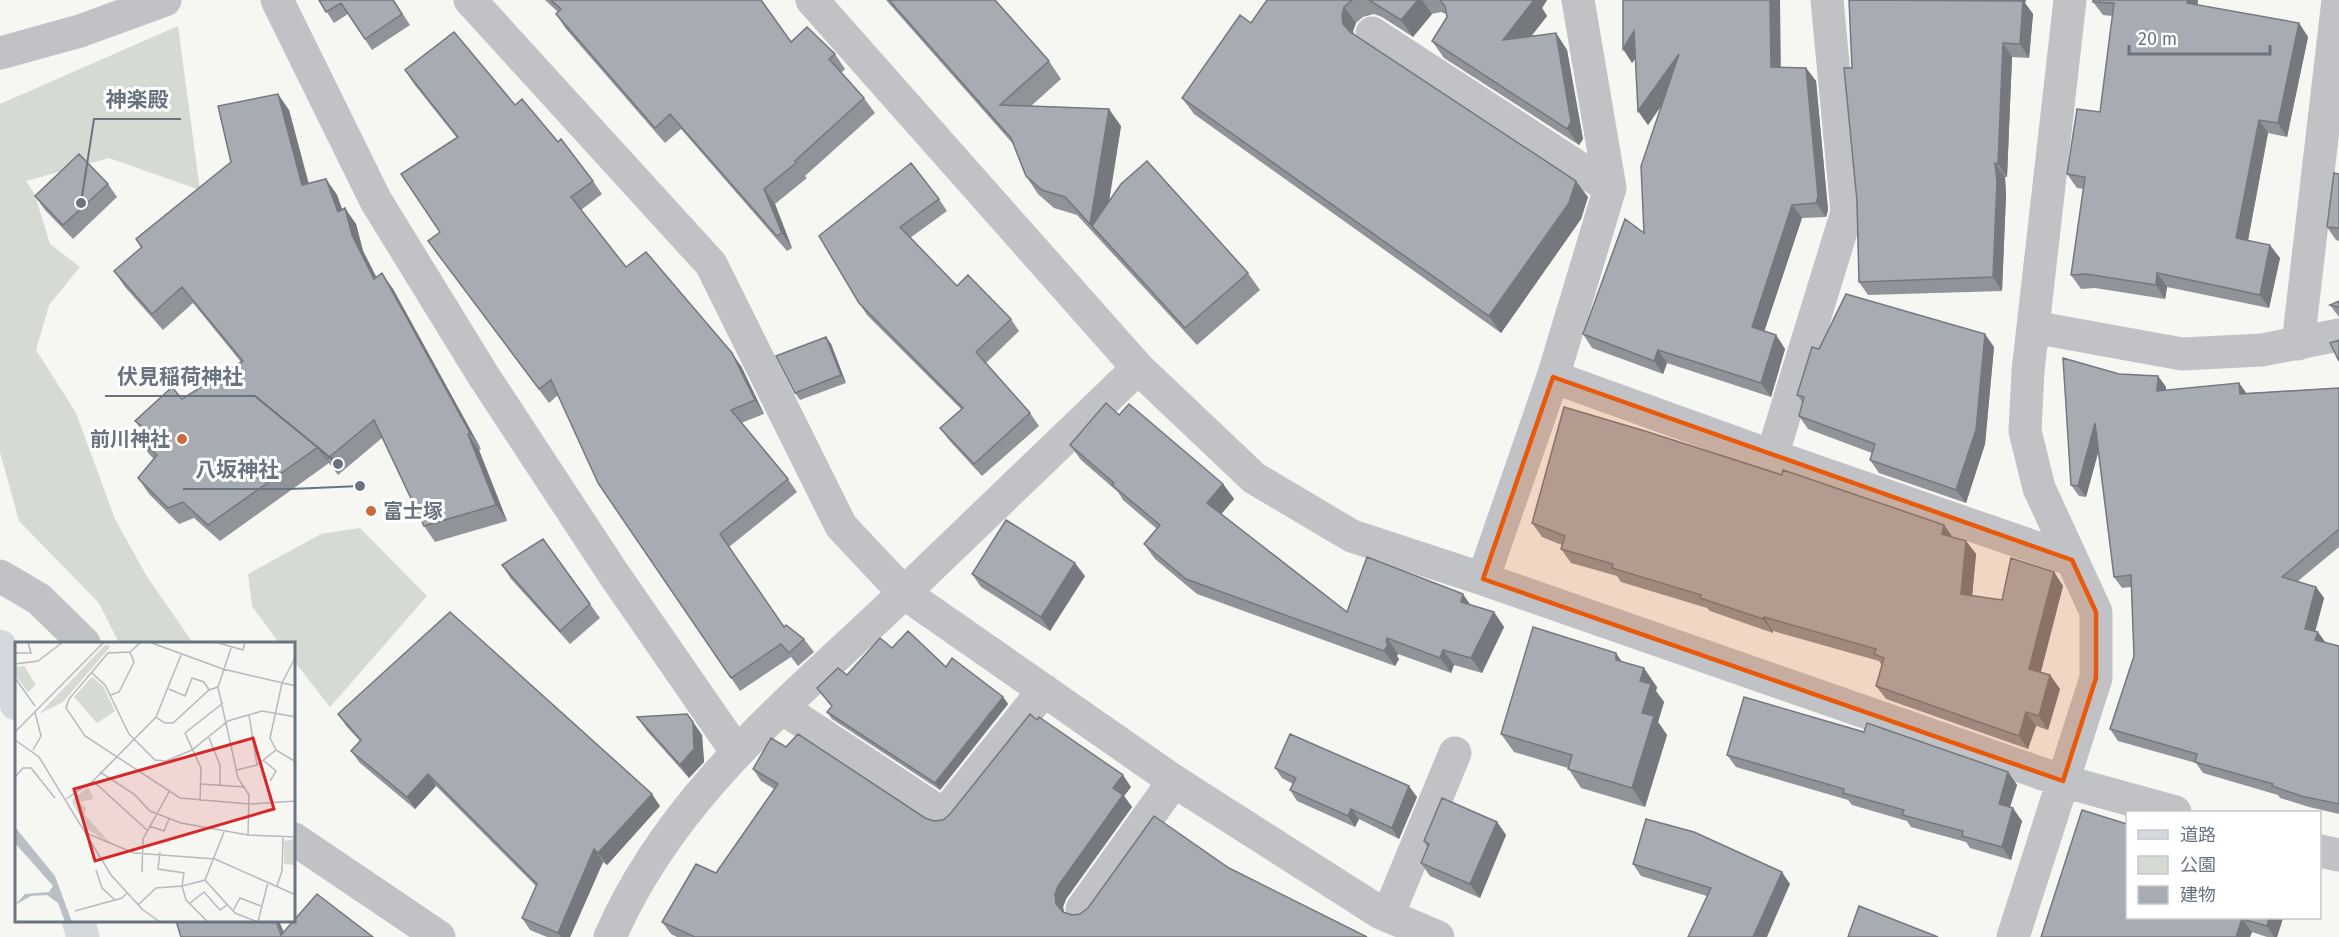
<svg xmlns="http://www.w3.org/2000/svg" width="2339" height="937" viewBox="0 0 2339 937" font-family="'Fira Sans','Noto Sans JP',sans-serif">
  <style>
    .green { fill: #d5dad3 }
    .lines { fill: none; stroke-linecap: round; stroke-linejoin: round }
    .minor { stroke: #c0c2c6; stroke-width: 33 }
    .major { stroke: #d5d8dc; stroke-width: 33 }
    .wall { fill: #909499 }
    .shaded-wall { fill: #75787d }
    .building { fill: #a7acb2; stroke: #75787d; stroke-width: 1.5 }
    .marked { fill: #e8590c; fill-opacity: 0.2; stroke: #e8590c; stroke-width: 4.5; stroke-linejoin: round }
    .poi-dot { fill: #cc693d; stroke: #fff; stroke-width: 2 }
    .labels { text-anchor: middle; stroke-width: 6; stroke-linejoin: round; paint-order: stroke }
    .poi-label { font-size: 20px; font-weight: bold; fill: #697480; stroke: #fff; text-anchor: end }
    .inset-road { fill: none; stroke: #b6babe; stroke-width: 1.5 }
    .view { fill: #d62828; fill-opacity: 0.15; stroke: #d62828; stroke-width: 3 }
    .inset-edge { fill: none; stroke: #697480; stroke-width: 3 }
    .leader { fill: none; stroke: #697480; stroke-width: 2 }
    .callout-dot { fill: #697480; stroke: #fff; stroke-width: 2 }
    .callout-label { font-size: 21px; text-anchor: middle; font-weight: bold; fill: #697480; stroke: #fff; stroke-width: 6; stroke-linejoin: round; paint-order: stroke }
  </style>
  <rect width="100%" height="100%" fill="#f6f6f3"/>
  <!-- green -->
  <path class="green" d="M178,26L200,190L109,158L26,181L35,195L50,244L80,267L49,305L36,350L76,413L115,519L146,575L193,643H119L99,603L19,521L0,452V104Z
    M360,528L427,596L330,707L294,661V643H279L252,606L248,574L321,534Z"/>
  <g class="lines">
    <!-- minor -->
    <path class="minor" d="M277,0L376,201L483,375L613,573L736,751
      M470,0L711,264L841,526L904,593L1174,781L1381,913L1438,937
      M812,0L1138,368L1254,478L1352,536L1483,579L2063,781L2175,812
      M1372,33L1610,188
      M0,53L80,31L165,0
      M2033,327L2182,354L2262,350L2339,335
      M2298,344L2338,0
      M1553,377L1772,456L2072,560
      M1772,456L1847,212L1827,0
      M0,576L39,599L84,643
      M1483,579L1553,377L1610,188L1578,0
      M782,708L944,815L1044,690
      M294,839L439,937
      M2320,851L2339,855
      M1082,909L1174,781
      M1388,915L1455,753
      M610,937C669,801 781,709 886,610C970,530 1054,449 1138,368
      M2013,937L2096,678V612L2039,488L2025,431L2028,371L2070,0"/>
    <!-- major -->
    <path class="major" d="M0,646L16,704
      M78,920L83,937"/>
  </g>
  <!-- wall -->
  <path class="wall" d="M319,0H394L410,25L372,50L348,14L334,23Z
    M545,0H761L791,42L835,54L845,69L841,73L864,98L875,113L805,176L807,178L775,204L792,248L787,251L681,129L665,143L566,29L556,14L558,12Z
    M886,0H995L1049,61L1061,79L1031,106L1121,126L1109,202L1248,273L1260,290L1197,345L1077,215L1054,208L1038,194L1026,176L1014,145Z
    M1267,0H1547L1542,8L1547,16L1531,36L1556,33L1567,50L1583,139L1579,145L1444,58L1432,41L1447,17L1446,14L1441,12L1432,14L1413,37L1382,17L1374,14L1363,17L1356,23L1353,31L1354,35L1588,197L1581,219L1501,333L1194,114L1182,98L1251,23Z
    M1623,0L1781,68H1806L1816,81L1828,210L1826,217L1802,218L1764,332L1776,335L1785,349L1771,397L1667,363L1663,374L1592,348L1583,334L1644,233L1661,106L1648,125L1638,111L1636,58L1632,63Z
    M1849,0H2026L2025,3L2033,14L2029,58L2012,57L2007,177H2005L2006,195L2002,291L1868,295L1859,282L1852,68Z
    M2093,2L2198,5L2299,23L2308,37L2287,137L2268,133L2248,240L2280,258L2269,308L2167,287L2165,299L2095,288L2081,289L2071,275L2084,189L2077,188L2067,174L2100,112L2113,16L2103,15Z
    M405,70L515,105L558,142L593,181L602,194L581,210L626,267L741,366L764,414L741,423L788,479L797,492L729,547L784,627L804,639L814,652L798,666L791,657L740,691L598,483L558,395L549,403L428,241L440,232L457,138L414,84Z
    M289,110L309,184L326,179L337,195L342,210L356,224L363,251L377,278L393,289L481,449L479,450L507,521L435,542L424,526L382,438L338,475L329,463L220,541L194,518L179,524L149,494L138,478L154,459L149,454L138,438L144,433L135,421L182,399L241,362L193,303L163,330L125,287L114,271L141,248L136,239L231,162Z
    M2339,174V241L2336,240L2327,227Z
    M108,184L117,197L73,239L45,210L35,196Z
    M939,199L947,211L910,238L957,286L1011,319L1019,331L986,363L1030,413L1039,426L982,476L949,440L940,428L961,409L867,315L859,303L819,236Z
    M2339,301V317L2330,305Z
    M826,337L831,344L846,383L800,400L795,393Z
    M1994,347L1985,444L1966,503L1879,473L1870,460L1872,453L1808,429L1799,416L1803,403L1797,395L1819,349Z
    M2119,374L2158,376L2166,387V390L2239,383L2246,393L2339,388V547L2298,581L2316,587L2324,598L2315,631L2325,642L2339,646V814L2309,807L2280,798L2278,795L2203,773L2196,763L2118,741L2110,729L2134,656L2131,587L2122,588L2114,577L2098,452L2086,497L2079,496L2071,485Z
    M1119,415L1223,484L1234,499L1221,514L1347,612L1471,605L1494,612L1504,627L1482,673L1454,665L1451,673L1398,654L1397,656L1399,659L1395,666L1197,594L1155,559L1144,544L1157,529L1123,500L1118,492L1081,460L1070,445Z
    M1532,523L1952,537L1966,541L1976,554L1972,596L2002,600L2054,572L2063,586L2041,672L2050,675L2060,689L2048,730L2036,726L2028,749L1886,699L1876,686L1882,666L1879,661L1773,631V633L1710,611L1707,608L1621,582L1617,576L1571,563L1561,549L1562,545L1542,537Z
    M502,565L590,604L600,618L570,644L511,579Z
    M972,574L1085,576L1050,631L981,587Z
    M892,648L946,667L1003,697L1008,704L940,790L832,719L827,712L832,707L817,688L847,675Z
    M1622,662L1657,687L1656,691L1664,702L1658,722L1667,735L1645,807L1581,788L1568,768L1514,752L1501,734Z
    M338,714L660,806L607,865L603,862L570,937H547L530,930L522,918L536,886L436,786L415,809L360,763L351,751L360,741L347,727Z
    M687,714L702,735L704,762L689,778L647,731L637,717Z
    M786,747L925,818L934,821L1131,787L1124,796L1132,807L1066,899L1063,907L1064,913L1072,915L1080,914L1229,868L1367,937H677L671,934L662,922L716,873L774,789L761,781L753,769Z
    M1727,755L2008,772L2017,785L2010,807L2022,821L2011,860L1970,848L1966,842L1911,827L1907,821L1852,805L1848,800L1736,767Z
    M1275,768L1417,797L1399,839L1359,819L1355,827L1297,801L1290,790L1293,784L1282,778Z
    M1497,822L1506,835L1480,898L1430,876L1421,863L1427,847L1424,841Z
    M1633,864L1790,884L1707,896L1641,876Z
    M2127,918H2283L2277,937H2267L2252,932L2250,937H2041Z"/>
  <!-- shaded-wall -->
  <path class="shaded-wall" d="M1418,0H1422L1432,14L1413,37L1401,20Z
    M1532,0H1547L1542,8L1547,16L1515,57L1503,40Z
    M1770,0H1780L1781,81L1771,67Z
    M2014,0H2026L2025,3L2033,14L2029,58L2020,44Z
    M2188,0H2198L2197,17L2187,3Z
    M1344,7L1356,23L1353,31L1355,41L1343,24L1342,15Z
    M2299,23L2308,37L2287,137L2278,123Z
    M1634,31L1644,45L1632,63L1623,49Z
    M1556,33L1567,50L1583,139L1579,145L1567,129Z
    M2003,43L2012,57L2007,177L1998,164Z
    M1679,54L1688,67L1648,125L1638,111Z
    M1806,68L1816,81L1828,210L1826,217L1816,203Z
    M278,94L289,110L313,201L302,185Z
    M1109,109L1121,126L1103,238L1092,226L1102,241L1090,224Z
    M2259,120L2268,133L2246,251L2236,238Z
    M1995,163L2005,177L2006,195L2002,291L1993,277Z
    M326,179L337,195L349,228L338,212Z
    M1576,181L1588,197L1581,219L1501,333L1489,316Z
    M764,189L775,204L792,248L782,233Z
    M1792,205L1802,218L1761,341L1752,327Z
    M345,208L356,224L363,251L385,295L374,279L352,235Z
    M2270,245L2280,258L2269,308L2260,295Z
    M382,273L393,289L481,449L470,433Z
    M2157,273L2167,287L2165,299L2156,285Z
    M1985,334L1994,347L1985,444L1966,503L1956,490Z
    M1776,335L1785,349L1771,397L1761,383Z
    M826,337L831,344L846,383L841,375Z
    M1658,350L1667,363L1663,374L1654,361Z
    M732,353L741,366L764,414L755,400Z
    M2158,376L2166,387L2165,402L2157,391Z
    M2239,383L2247,394H2240Z
    M2095,423L2103,435L2086,497L2078,486Z
    M468,434L479,450L507,521L496,505Z
    M1223,484L1234,499L1218,518L1207,503Z
    M1944,525L1954,539L1942,534Z
    M1966,541L1976,554L1971,608L1961,594Z
    M1075,563L1085,576L1050,631L1041,617Z
    M2054,572L2063,586L2038,682L2029,669Z
    M2316,587L2324,598L2313,640L2305,629Z
    M1463,594L1474,610L1461,602Z
    M1494,612L1504,627L1482,673L1471,658Z
    M1764,617L1773,631V633L1763,619Z
    M2318,632L2326,643L2315,640Z
    M1387,638L1398,654L1397,656L1399,659L1395,666L1384,651Z
    M1443,650L1454,665L1451,673L1440,658Z
    M1616,653L1629,672L1616,660Z
    M1644,668L1657,687L1656,691L1664,702L1658,722L1667,735L1645,807L1632,788L1642,713L1640,681Z
    M2050,675L2060,689L2048,730L2039,716Z
    M1003,697L1008,704L940,790L935,783Z
    M2026,712L2036,726L2028,749L2019,736Z
    M693,722L702,735L704,762L689,778L680,765Z
    M2008,772L2017,785L2007,816L1999,804Z
    M428,774L436,786L415,809L407,797Z
    M1123,775L1131,787L1124,796L1132,807L1066,899L1063,907L1065,916L1056,904L1055,894L1058,886L1113,788Z
    M1409,786L1417,797L1399,839L1392,828Z
    M652,794L660,806L607,865L598,853Z
    M2013,808L2022,821L2011,860L2002,847Z
    M1351,809L1359,819L1355,827L1348,816Z
    M1497,822L1506,835L1480,898L1470,884Z
    M594,849L603,862L570,937H561L558,933Z
    M1782,872L1790,884L1767,937H1753Z
    M2269,918H2283L2277,937H2274L2267,926Z
    M2242,919L2252,932L2250,937H2236Z
    M276,921H279L286,937H283Z"/>
  <!-- building -->
  <path class="building" d="M319,0H393L402,14L365,39L341,3L326,12Z
    M551,0H761L791,42L807,27L835,54L829,59L864,98L795,161L796,163L764,189L782,233L777,236L670,114L655,128L556,14L561,9Z
    M889,0H995L1049,61L1000,105L1109,109L1090,224L1065,197L1042,190L1026,176L1011,138Z
    M1267,0H1352L1344,7L1342,15L1343,24L1350,32L1576,181L1569,203L1489,316L1182,98L1240,15L1251,23Z
    M1369,0H1418L1401,20Z
    M1440,0H1534L1503,40L1556,33L1571,122L1567,129L1432,41L1447,17L1445,6Z
    M1623,0H1770L1771,67L1806,68L1818,196L1816,203L1792,205L1752,327L1776,335L1761,383L1658,350L1654,361L1583,334L1625,219L1644,233L1641,166L1679,54L1638,111L1634,31L1623,49Z
    M1849,0L2023,1L2020,44L2003,43L1998,164L1995,163L1997,182L1993,277L1859,282L1857,201L1844,68H1852Z
    M2093,0H2188L2187,3L2299,23L2278,123L2259,120L2236,238L2270,245L2260,295L2157,273L2156,285L2086,274L2071,275L2085,177L2067,174L2077,109L2100,112L2114,3L2093,2Z
    M454,32L515,105L522,99L558,142L561,139L593,181L571,197L626,267L646,252L732,353L755,400L731,410L788,479L720,534L784,627L786,625L804,639L789,653L781,644L731,678L598,483L551,380L539,389L428,241L440,232L401,174L458,137L405,70Z
    M278,94L302,185L326,179L338,212L345,208L352,235L374,279L382,273L470,433L468,434L496,505L424,526L374,420L327,459L318,447L208,525L183,502L168,508L138,478L157,455L138,438L147,430L135,421L172,387L182,399L243,361L182,287L152,314L114,271L142,247L136,239L231,162L218,106Z
    M79,154L108,184L63,225L35,196Z
    M1147,161L1248,273L1185,328L1092,226L1121,184Z
    M911,163L939,199L900,227L957,286L968,275L1011,319L976,352L1030,413L974,464L940,428L963,408L859,303L819,236Z
    M2334,173L2339,174V228L2327,227Z
    M1846,294L1985,334L1976,430L1956,490L1870,460L1875,444L1799,416L1804,397L1797,395L1812,347L1819,349Z
    M2339,301V307L2330,305Z
    M826,337L841,375L795,393L776,356Z
    M2339,340V361L2330,343Z
    M2063,358L2119,374L2158,376L2157,391L2239,383L2240,394L2339,388V529L2282,577L2316,587L2305,629L2318,632L2315,640L2339,646V804L2301,796L2272,786L2273,784L2195,762L2197,754L2110,729L2134,656L2131,575L2114,577L2095,423L2078,486L2071,485Z
    M1106,403L1119,415L1129,404L1223,484L1207,503L1347,612L1367,557L1463,594L1461,602L1494,612L1471,658L1443,650L1440,658L1387,638L1386,642L1388,644L1384,651L1186,579L1144,544L1160,525L1112,485L1114,483L1070,445Z
    M1564,407L1645,431L1782,475L1783,470L1798,475L1944,525L1942,534L1966,541L1961,594L2002,600L2011,558L2054,572L2029,669L2050,675L2039,716L2026,712L2019,736L1876,686L1884,658L1874,654L1876,649L1764,617L1763,619L1700,598L1701,595L1612,568L1613,564L1561,549L1565,536L1532,523Z
    M1006,520L1075,563L1041,617L972,574Z
    M543,539L590,604L560,631L502,565Z
    M450,612L652,794L598,853L594,849L558,933L522,918L537,884L428,774L407,797L351,751L361,740L338,714Z
    M1533,627L1616,653V660L1644,668L1640,681L1651,684L1642,713L1654,716L1632,788L1568,769L1572,755L1501,734Z
    M908,631L946,667L952,658L1003,697L935,783L827,712L832,706L817,688L838,668L847,675L880,638L892,648Z
    M1744,697L1864,732L1867,723L2008,772L1999,804L2013,808L2002,847L1962,836L1963,831L1902,815L1904,810L1843,793L1844,789L1727,755Z
    M687,714L693,722L694,749L680,765L637,717Z
    M1030,714L1037,720L1039,717L1123,775L1113,788L1123,795L1058,886L1055,894L1056,904L1063,912L1072,915L1080,914L1088,908L1154,816L1229,868L1367,937H695L662,922L696,864L716,873L778,784L753,769L771,738L786,747L798,734L925,818L934,821L943,820L950,814Z
    M1290,734L1409,786L1392,828L1351,809L1348,816L1290,790L1296,778L1275,768Z
    M1442,798L1497,822L1470,884L1421,863L1429,844L1424,841Z
    M2082,810L2127,824V918H2269L2267,926L2242,919L2236,937H2041Z
    M1646,819L1694,832L1782,872L1753,937H1688L1711,888L1633,864Z
    M317,894L373,937H181L176,921H276L281,935Z
    M1859,906L1938,937H1848Z"/>
  <!-- marked area -->
  <path class="marked" d="M1553,377L2072,560L2096,612V678L2063,781L1483,579Z"/>
  <!-- markers -->
  <g class="poi-dot">
    <circle cx="182" cy="439" r="6"/>
    <circle cx="371" cy="511" r="6"/>
  </g>
  <g class="labels">
    <!-- poi labels -->
    <g class="poi-label">
      <text x="170" y="446">前川神社</text>
      <text x="383" y="518" text-anchor="start">富士塚</text>
    </g>
  </g>
  <!-- overview -->
  <g transform="translate(15 642)">
    <rect width="280" height="280" fill="#f6f6f3"/>
    <path d="M91,2L95,5L48,60L24,72ZM9,24L21,43L13,50L0,33V25ZM77,35L88,44L100,69L82,81L59,55ZM73,145L79,157L65,160L71,166L70,173L95,201L72,187L58,162L57,158ZM280,197V223L269,222V199Z" fill="#d5dad3"/>
    <path d="M0,185L40,234L57,280H50L43,261L32,253L16,254L0,263L10,252L34,250L38,244L0,201Z" fill="#b8c0c5"/>
    <path class="inset-road" d="M126,0L115,10L93,11L54,57L51,66L70,94L165,156L234,162L281,159M134,0L208,27L281,44M200,0L228,8L230,0M216,6L203,45L223,136L234,153L233,193M0,11H16L13,0M281,14L267,41L255,96L261,108L281,120M0,22L23,19L48,0M77,31L90,43L114,92L140,118L151,119L177,108L213,79L247,69L281,75M0,36L20,64M154,47L170,54L177,36L189,40L194,48M96,53L104,50L119,20L115,10M234,73L242,123M141,75L150,81H158L194,48L203,45M0,90L89,0M194,96L205,123V143M0,98L24,115L96,233L128,268L145,280M18,108L26,94L20,70M249,119L261,129L255,139M222,128L242,123L261,108M85,130L119,152L135,169L166,181L233,193L281,195M0,135L8,126H16L40,156M78,139L132,188M186,142L230,145M51,157L78,139L141,75L166,13M185,159L186,126L170,91L208,61M134,184L149,189L154,177M71,191L119,211L200,217L281,253M81,228L87,246L100,258M127,230L128,197L154,150M190,238L220,271L243,280M262,244L267,229L268,196M174,262L189,250L205,268L212,263M123,263L141,246L167,244L169,231L143,227L145,210M60,269L107,256L112,251M218,269L225,256L246,264M193,280L171,258L167,244L190,238L209,190M243,280L253,240"/>
    <path class="view" d="M238,96L259,167L80,219L59,147Z"/>
    <rect width="280" height="280" class="inset-edge"/>
  </g>
  <!-- callouts -->
  <path class="leader" d="M81 203L94 119H181M338 464L255 396H105M360 486L291 489H183"/>
  <g class="callout-dot">
    <circle cx="81" cy="203" r="6"/>
    <circle cx="338" cy="464" r="6"/>
    <circle cx="360" cy="486" r="6"/>
  </g>
  <g class="callout-label">
    <text x="137" y="107">神楽殿</text>
    <text x="180" y="384">伏見稲荷神社</text>
    <text x="237" y="477">八坂神社</text>
  </g>
  <!-- legend -->
  <rect x="2126" y="811" width="195" height="108" fill="#ffffff" stroke="#c3c7cc" stroke-width="1.5"/>
  <rect x="2138" y="830" width="30" height="9" fill="#d5d8dc" stroke="#c3c7cc" stroke-width="1.5"/>
  <text x="2180" y="841" font-size="18" fill="#697480">道路</text>
  <rect x="2138" y="856" width="30" height="18" fill="#d5dad3" stroke="#c3c7cc" stroke-width="1.5"/>
  <text x="2180" y="871" font-size="18" fill="#697480">公園</text>
  <rect x="2138" y="886" width="30" height="18" fill="#a7acb2" stroke="#c3c7cc" stroke-width="1.5"/>
  <text x="2180" y="901" font-size="18" fill="#697480">建物</text>
  <!-- scale -->
  <path d="M2129 45v9h141v-9" fill="none" stroke="#697480" stroke-width="3"/>
  <text x="2138" y="45" font-size="18" fill="#697480" stroke="#ffffff" stroke-width="4.5" paint-order="stroke">20 m</text>
</svg>
